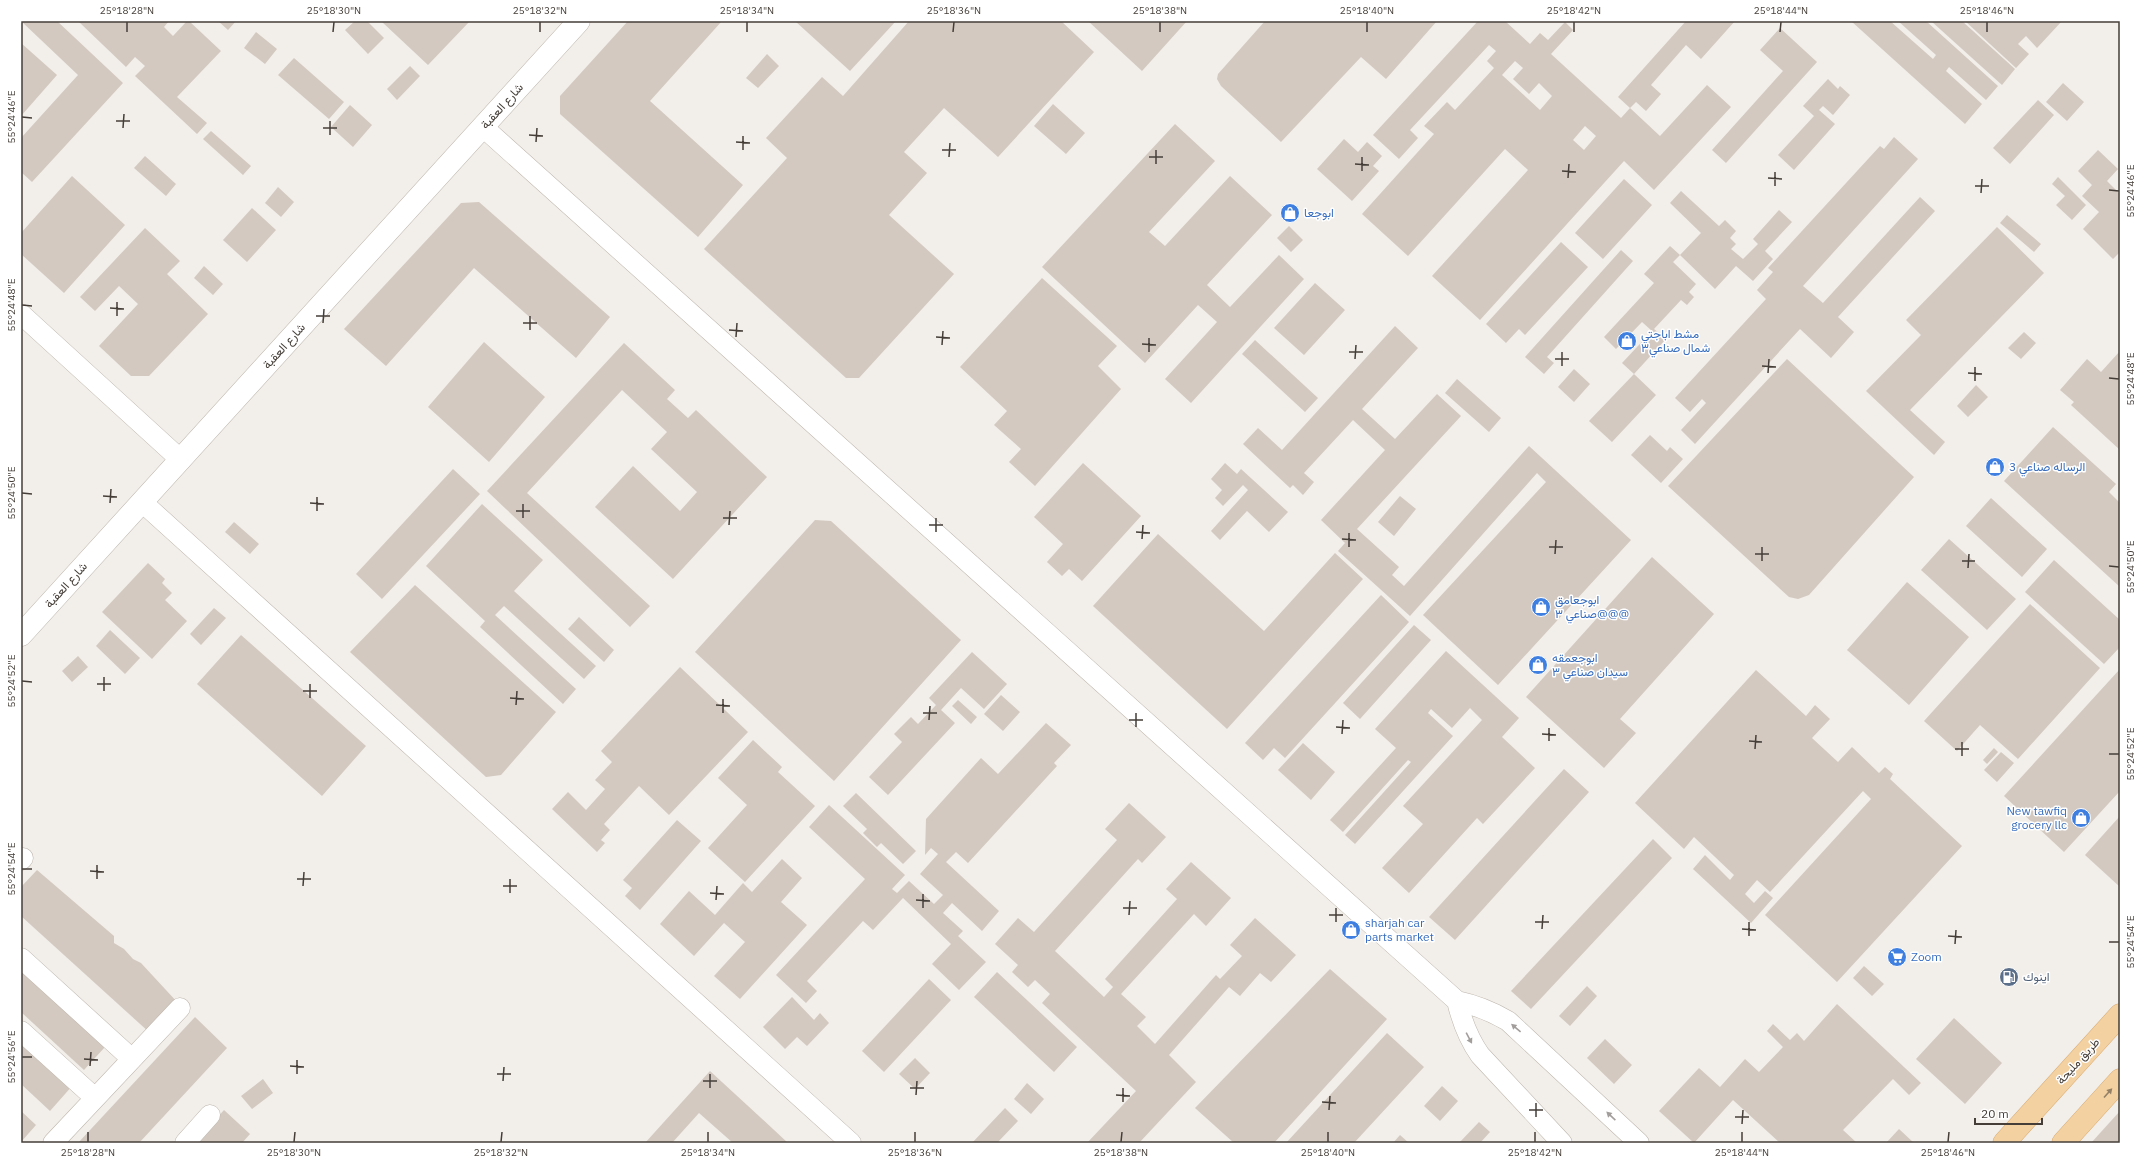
<svg xmlns="http://www.w3.org/2000/svg" width="2141" height="1164" viewBox="0 0 2141 1164" font-family="'IBM Plex Sans',Vazirmatn,sans-serif">
  <style>
    .building { fill: #d3c9c0; fill-rule: evenodd }
    .lines { fill: none; stroke-linecap: round; stroke-linejoin: round }
    .minor-casing { stroke: #bdb5ac; stroke-width: 21 }
    .tertiary-casing { stroke: #bdb5ac; stroke-width: 23 }
    .primary-casing { stroke: #d7ab73; stroke-width: 23 }
    .minor { stroke: #fff; stroke-width: 20 }
    .tertiary { stroke: #fff; stroke-width: 22 }
    .primary { stroke: #f3d1a1; stroke-width: 22 }
    .oneway { fill: #a29e9c }
    .oneway2 { fill: #938067 }
    .ticks { fill: none; stroke: #453e38; stroke-width: 1.5 }
    .labels { text-anchor: middle; stroke-width: 3; stroke-linejoin: round; paint-order: stroke }
    .street-label { font-size: 12px; fill: #453e38; stroke: #fff }
    .shop-label { font-size: 12px; fill: #366cbe; stroke: #fff; text-anchor: start }
    .service-label { font-size: 12px; fill: #4e5e75; stroke: #fff; text-anchor: start }
    .neatline { fill: none; stroke: #453e38; stroke-width: 1.5 }
    .ticks-label { font-size: 10px; text-anchor: middle; fill: #453e38 }
  </style>
  <rect width="100%" height="100%" fill="#f2eee9"/>
  <!-- building -->
  <path class="building" d="M21,21H57L123,83L32,182L21,172V138L78,75Z
    M78,21H169L164,27L173,36L187,21H189L221,51L177,97L207,123L197,134L135,76L145,66L135,57L126,67Z
    M218,21H236L228,30Z
    M355,21H367L384,38L368,54L345,30Z
    M381,21H470L428,65Z
    M628,21H722L650,101L743,185L698,237L560,114V96Z
    M795,21H896L850,71Z
    M909,21H1061L1094,52L998,157L944,108L904,152L927,173L889,215L954,274L859,378H846L704,249L787,158L766,138L822,77L843,96Z
    M1088,21H1187L1142,71Z
    M1265,21H1437L1386,79L1361,57L1281,142L1221,86L1217,79L1218,74Z
    M1478,21H1505L1530,44L1540,33L1548,40L1565,22L1573,30L1551,54L1621,118L1630,108L1618,97L1686,21H1735L1701,59L1686,45L1651,85L1661,94L1646,111L1636,102L1630,108L1660,136L1707,85L1731,107L1654,190L1624,161L1480,320L1432,276L1528,170L1505,149L1408,256L1362,214L1434,134L1424,126L1447,102L1455,110L1494,68L1487,61L1496,51L1489,45L1410,130L1418,138L1399,159L1373,135ZM1515,61L1523,68L1513,79L1529,94L1539,83L1552,96L1540,110L1502,75ZM1585,126L1596,136L1584,150L1573,140Z
    M1851,21H1890L1933,59L1936,55L1898,21H1926L1998,86L1986,100L1949,67L1946,71L1982,104L1965,124Z
    M1931,21H1962L2015,69L2002,85Z
    M1965,21H2062L2037,48L2026,36L2018,44L2029,54L2016,68Z
    M1780,28L1817,62L1726,163L1712,150L1783,71L1760,50Z
    M256,32L277,49L265,64L244,48Z
    M21,43L57,75L21,116Z
    M767,54L779,66L758,88L746,78Z
    M294,58L344,102L329,119L278,75Z
    M410,66L420,76L397,100L387,89Z
    M1828,79L1838,89L1840,86L1850,95L1833,115L1823,106L1819,110L1835,124L1794,170L1778,155L1814,116L1803,106Z
    M2063,83L2084,102L2067,121L2046,102Z
    M2038,100L2054,115L2010,164L1993,148Z
    M1053,104L1085,133L1066,154L1034,126Z
    M350,105L372,125L353,147L331,127Z
    M1175,124L1215,161L1149,232L1165,246L1230,176L1272,215L1207,285L1230,307L1279,255L1304,279L1191,403L1165,379L1217,322L1198,305L1145,363L1042,267Z
    M211,131L251,166L243,175L203,139Z
    M1894,137L1918,159L1803,286L1823,303L1920,197L1935,211L1838,317L1854,332L1831,358L1800,329L1695,444L1681,430L1706,403L1702,399L1690,412L1675,398L1766,299L1757,290L1773,272L1768,268L1880,146L1884,149Z
    M1344,139L1358,152L1367,142L1382,156L1373,166L1379,171L1352,201L1317,169Z
    M2098,150L2118,169L2107,181L2120,194V252L2113,259L2083,229L2099,212L2082,196L2092,185L2078,171Z
    M145,156L176,184L166,196L134,168Z
    M72,176L125,225L64,293L21,254V233Z
    M2058,177L2086,205L2072,220L2056,205L2065,196L2052,184Z
    M1624,179L1652,205L1603,259L1575,233Z
    M278,187L294,202L281,217L265,203Z
    M1681,191L1719,226L1725,220L1736,231L1730,238L1736,244L1731,249L1743,259L1758,244L1753,239L1779,210L1792,222L1765,251L1773,259L1753,281L1736,266L1715,289L1680,255L1701,233L1670,203Z
    M479,202L610,317L576,358L474,268L386,366L344,329L461,203Z
    M252,208L276,230L247,262L223,240Z
    M2007,215L2041,244L2034,252L2000,223Z
    M1289,226L1303,240L1291,252L1277,238Z
    M1997,227L2044,273L1910,410L1945,442L1934,455L1866,391L1921,335L1906,320Z
    M145,228L180,261L167,274L208,314L149,376H131L99,346L138,304L119,286L95,311L80,297Z
    M1561,242L1588,267L1525,335L1519,329L1506,343L1486,324Z
    M1670,246L1680,255L1673,262L1696,284L1689,292L1694,297L1687,305L1681,300L1654,329L1666,339L1634,374L1656,395L1612,442L1589,421L1634,374L1622,363L1652,331L1642,322L1616,349L1604,337L1654,283L1644,274Z
    M1621,250L1633,261L1547,357L1554,363L1544,374L1525,357Z
    M204,266L223,284L213,295L194,278Z
    M1042,278L1117,346L1098,366L1121,389L1035,486L1009,462L1021,449L994,425L1007,411L960,367Z
    M1315,283L1345,310L1304,355L1274,328Z
    M1395,326L1418,348L1362,409L1395,439L1437,394L1461,416L1357,529L1399,567L1392,575L1404,586L1529,446L1631,540L1498,685L1423,615L1546,482L1537,473L1410,616L1338,551L1345,543L1321,520L1385,450L1353,420L1304,473L1314,482L1303,495L1293,485L1290,488L1243,444L1258,428L1282,450Z
    M2024,332L2036,343L2021,359L2008,348Z
    M1255,340L1318,398L1305,412L1242,354Z
    M484,342L545,397L489,462L428,407Z
    M624,343L675,390L667,399L688,418L696,410L767,477L673,579L595,507L633,466L680,511L697,492L651,449L667,432L622,390L527,493L650,606L630,627L487,491Z
    M2120,351V450L2071,405L2074,402L2060,390L2087,359L2101,372Z
    M1787,359L1914,477L1809,595L1798,599L1789,597L1668,486Z
    M1574,369L1590,384L1574,402L1558,387Z
    M1457,379L1501,418L1489,432L1445,393Z
    M1976,385L1988,397L1968,417L1957,406Z
    M2053,427L2116,484L2109,492L2120,503V587L2004,481Z
    M1650,435L1667,451L1670,447L1683,459L1661,483L1631,455Z
    M1083,463L1141,516L1082,581L1069,569L1062,576L1047,562L1063,544L1034,517Z
    M1225,463L1237,474L1241,469L1288,512L1269,532L1247,511L1220,540L1211,531L1248,490L1243,485L1223,506L1215,498L1222,490L1211,479Z
    M453,469L480,494L382,599L356,574Z
    M1400,496L1416,509L1394,536L1378,522Z
    M1991,498L2047,549L2022,577L1966,526Z
    M482,504L543,560L514,591L596,666L584,679L504,606L495,615L576,689L563,704L480,627L485,621L426,566Z
    M815,520L831,521L961,640L834,781L695,652Z
    M234,522L259,544L250,554L225,532Z
    M1158,534L1264,631L1335,553L1363,579L1227,729L1093,606Z
    M1949,539L2016,599L1987,630L1921,570Z
    M1652,557L1714,614L1620,719L1636,733L1604,768L1526,697Z
    M2054,560L2120,620V647L2104,664L2025,592Z
    M148,563L165,579L162,583L172,593L165,600L187,621L152,659L102,612Z
    M1907,582L1969,637L1909,705L1847,650Z
    M415,585L556,712L501,775L486,777L350,652Z
    M1381,595L1409,622L1285,758L1274,748L1263,760L1245,743Z
    M2030,604L2100,668L2018,759L1980,725L1957,751L1924,721Z
    M214,608L226,618L201,645L190,634Z
    M579,617L614,650L604,662L568,629Z
    M1414,625L1431,640L1360,719L1343,703Z
    M110,630L140,658L125,674L96,646Z
    M241,635L366,746L322,796L197,684Z
    M1446,651L1519,718L1502,737L1535,768L1483,824L1477,818L1409,893L1382,868L1423,824L1403,806L1482,720L1470,708L1452,728L1431,709L1428,713L1453,736L1355,844L1345,835L1411,762L1408,760L1343,832L1330,820L1396,748L1375,729Z
    M972,652L1007,684L984,709L961,688L941,710L955,723L888,795L869,777L902,742L894,734L911,717L918,724L936,705L929,698Z
    M78,656L88,667L72,682L62,671Z
    M680,667L748,732L669,815L639,786L604,824L610,830L601,840L605,843L597,852L552,809L568,792L586,810L605,789L595,780L612,762L601,751Z
    M2120,669V791L2064,852L2004,796Z
    M1756,670L1806,716L1815,705L1830,719L1812,738L1838,762L1852,747L1879,773L1885,767L1893,774L1890,779L1962,846L1837,982L1765,915L1871,799L1863,791L1770,892L1757,880L1745,894L1754,903L1765,891L1773,898L1751,923L1693,869L1705,855L1730,880L1734,875L1694,837L1684,849L1635,803Z
    M1001,695L1020,712L1003,731L984,714Z
    M958,700L977,717L971,724L952,706Z
    M1046,723L1071,745L1054,763L1057,766L968,863L956,852L946,862L999,911L982,931L952,903L943,913L963,931L958,936L986,962L959,990L932,964L951,944L903,898L873,930L863,921L807,981L817,991L806,1003L776,975L865,879L809,827L829,805L905,875L892,889L897,893L909,881L934,904L943,895L920,874L938,854L931,848L925,855L926,819L981,758L998,774Z
    M753,740L782,767L778,772L815,806L745,882L708,848L747,805L718,778Z
    M1303,743L1335,772L1311,800L1278,770Z
    M1994,748L1998,752L1987,764L1983,760Z
    M2001,752L2014,763L1997,782L1984,770Z
    M1564,769L1589,792L1455,940L1429,917Z
    M856,793L916,851L903,864L881,843L877,847L863,833L867,829L843,806Z
    M1129,803L1166,837L1142,863L1138,859L1055,951L1104,997L1113,987L1105,979L1177,899L1166,889L1191,862L1231,898L1206,926L1194,914L1121,994L1146,1017L1137,1026L1155,1044L1216,975L1220,979L1242,956L1230,945L1255,918L1296,955L1271,982L1260,973L1240,996L1229,987L1169,1055L1196,1082L1139,1143H1087L1136,1091L1042,1003L1050,994L1035,980L1028,987L1012,972L1018,965L995,944L1018,918L1034,932L1117,840L1105,829Z
    M2120,816V887L2085,855Z
    M677,820L701,841L640,910L625,896L632,888L623,880Z
    M1653,839L1672,858L1531,1009L1511,991Z
    M782,859L802,878L781,902L807,925L740,999L714,976L745,942L724,923L694,956L660,924L689,891L715,915L743,883L752,892Z
    M37,870L114,936V943L124,949L133,959L141,963L178,1003L150,1033L21,916V887Z
    M1864,966L1884,984L1872,996L1853,978Z
    M1330,969L1387,1019L1274,1143H1234L1195,1108Z
    M21,970L105,1047L84,1070L21,1012Z
    M997,972L1077,1047L1054,1072L974,997Z
    M929,979L951,1000L884,1072L862,1051Z
    M1587,986L1597,996L1570,1026L1559,1016Z
    M792,997L814,1020L820,1013L829,1023L807,1046L797,1037L785,1049L763,1027Z
    M1837,1004L1921,1083L1909,1095L1893,1079L1843,1130L1857,1143H1780L1733,1100L1694,1143L1659,1111L1699,1068L1720,1087L1745,1059L1759,1072L1783,1047L1767,1031L1773,1024L1790,1040L1797,1033L1804,1041Z
    M195,1017L227,1048L139,1143H78Z
    M1954,1018L2002,1063L1965,1104L1916,1059Z
    M1387,1033L1424,1067L1354,1143H1286Z
    M21,1038L73,1085L50,1111L21,1084Z
    M1605,1039L1632,1065L1614,1084L1587,1058Z
    M915,1058L930,1073L915,1089L899,1074Z
    M710,1071L760,1117L788,1143H733L699,1113L672,1143H645Z
    M263,1079L273,1093L252,1109L241,1096Z
    M1027,1083L1044,1099L1031,1114L1014,1099Z
    M1442,1086L1458,1101L1440,1121L1424,1106Z
    M1005,1108L1018,1121L997,1143H972Z
    M224,1110L250,1134L242,1143H195Z
    M21,1111L36,1125L21,1142Z
    M2120,1111V1143H2091Z
    M1479,1122L1490,1132L1480,1143H1459Z
    M1899,1129L1914,1143H1886Z
    M1400,1135L1409,1143H1393Z"/>
  <g class="lines">
    <!-- minor casing -->
    <g class="minor-casing">
      <path id="minor" d="M483,127L1457,1001C1476,1005 1491,1011 1508,1021L1639,1143
        M21,314L181,460
        M142,502L851,1143
        M21,860L23,858
        M21,958L132,1059
        M1457,1001C1462,1022 1468,1038 1480,1055L1562,1143
        M21,1031L95,1098
        M53,1143L180,1008
        M185,1143L210,1115"/>
    </g>
    <!-- tertiary casing -->
    <g class="tertiary-casing">
      <path id="tertiary" d="M21,635L579,21"/>
    </g>
    <!-- primary casing -->
    <g class="primary-casing">
      <path id="primary" d="M2004,1143L2120,1015
        M2063,1143L2120,1080"/>
    </g>
    <!-- minor -->
    <use href="#minor" class="minor"/>
    <!-- tertiary -->
    <use href="#tertiary" class="tertiary"/>
    <!-- primary -->
    <use href="#primary" class="primary"/>
  </g>
  <!-- one-way arrows -->
  <defs><path id="oneway-solid" d="M-6-.8H1V-3.2L6.5 0L1 3.2V.8H-6Z"/></defs>
  <g class="oneway">
    <use href="#oneway-solid" transform="translate(1516 1028) rotate(-140)"/>
    <use href="#oneway-solid" transform="translate(1469 1038) rotate(62)"/>
    <use href="#oneway-solid" transform="translate(1611 1116) rotate(-137)"/>
  </g>
  <use class="oneway2" href="#oneway-solid" transform="translate(2108 1093) rotate(-48)"/>
  <!-- ticks -->
  <path class="ticks" d="M127,32V22M333,32L334,22M540,32V22M747,32V22M953,32L954,22M1160,32V22M1367,32V22M1574,32V22M1780,32L1781,22M1987,32V22M22,117L32,118M116,121H130M123,128L124,114M323,128H337M330,135V121M529,135L543,136M536,142L537,128M736,142L750,143M743,150V136M942,150H956M949,157L950,143M1149,157H1163M1156,164V150M1355,164L1369,165M1362,171V157M1562,171L1576,172M1568,178L1569,164M1768,178L1782,179M1775,186V172M1975,186H1989M2109,190L2119,191M1981,193L1982,179M22,305L32,306M110,308L124,309M117,316V302M316,316H330M323,323L324,309M523,323H537M530,330V316M729,330L743,331M736,337L737,323M936,337L950,338M1142,344L1156,345M942,345L943,331M1149,352V338M1349,352H1363M1355,359L1356,345M1555,359H1569M1562,366V352M1762,366L1776,367M1768,373L1769,359M1968,373L1982,374M2109,378L2119,379M1975,381V367M22,493L32,494M103,496L117,497M110,503L111,489M310,503L324,504M317,511V497M516,511H530M523,518V504M723,518H737M729,525L730,511M929,525H943M936,532V518M1136,532L1150,533M1142,539L1143,525M1342,539L1356,540M1349,547V533M1549,547H1563M1555,554L1556,540M1755,554H1769M1762,561V547M1962,561H1975M2109,566L2119,567M1968,568L1969,554M22,681L32,682M97,684H111M104,691V677M303,691H317M310,698V684M510,698L524,699M516,705L517,691M716,705L730,706M723,713V699M923,713H937M929,720L930,706M1129,720H1143M1136,727V713M1336,727L1350,728M1342,734L1343,720M1542,734L1556,735M1549,741V728M1749,741L1762,742M1755,749L1756,735M1955,749H1969M2109,754H2119M1962,756V742M22,869H32M90,871L104,872M97,879V865M297,879H311M303,886L304,872M503,886H517M510,893V879M710,893L724,894M716,900L717,886M916,900L930,901M923,908V894M1123,908H1137M1129,915L1130,901M1329,915H1343M1336,922V908M1535,922H1549M1542,929L1543,915M1742,929L1756,930M1749,936V922M1948,936L1962,937M2109,942H2119M1955,944L1956,930M22,1057H32M84,1059L98,1060M90,1066L91,1052M290,1066L304,1067M297,1074V1060M497,1074H511M503,1081L504,1067M703,1081H717M710,1088V1074M910,1088H924M916,1095L917,1081M1116,1095L1130,1096M1123,1102V1088M1322,1102L1336,1103M1329,1110L1330,1096M1529,1110H1543M1536,1117V1103M1735,1117H1749M1742,1124L1743,1110M88,1142V1132M294,1142L295,1132M501,1142L502,1132M708,1142V1132M915,1142V1132M1121,1142L1122,1132M1328,1142V1132M1535,1142V1132M1742,1142V1132M1948,1142L1949,1132"/>
  <!-- icons -->
  <defs>
    <g id="shop-disc" transform="scale(1)"><circle r="9.5" fill="#3f7fe0" stroke="#fff"/><path d="M-5-2.5h2.3a2.7 3.5 0 0 1 5.4 0H5L5.5 6h-11ZM-1.5-2.5h3a1.5 2.3 0 0 0-3 0Z" fill="#fff"/></g>
    <g id="supermarket-disc" transform="scale(1)"><circle r="9.5" fill="#3f7fe0" stroke="#fff"/><path d="M-6-5.5h2.5l.6 2H6L4.5 2H-2.5L-4.4-4H-6ZM-1.5 3.2a1.3 1.3 0 1 0 .1 0ZM3 3.2a1.3 1.3 0 1 0 .1 0Z" fill="#fff"/></g>
    <g id="fuel-disc" transform="scale(1)"><circle r="9.5" fill="#5c6f8a" stroke="#fff"/><path d="M-5.5-6h7V0h2V4h1.3V-2.5L3-4.5l.8-.8L6-3V5H2.5V1h-1V6h-7ZM-4.2-4.7v3.2H.2V-4.7Z" fill="#fff"/></g>
  </defs>
  <g fill-rule="evenodd">
    <use href="#shop-disc" x="1290" y="213"/>
    <use href="#shop-disc" x="1627" y="341"/>
    <use href="#shop-disc" x="1995" y="467"/>
    <use href="#shop-disc" x="1541" y="607"/>
    <use href="#shop-disc" x="1538" y="665"/>
    <use href="#shop-disc" x="2081" y="818"/>
    <use href="#shop-disc" x="1351" y="930"/>
    <use href="#supermarket-disc" x="1897" y="957"/>
    <use href="#fuel-disc" x="2009" y="977"/>
  </g>
  <g class="labels">
    <!-- street labels -->
    <g class="street-label">
      <text transform="translate(502 106) rotate(-48)" y="4">شارع العقبة</text>
      <text transform="translate(284 346) rotate(-48)" y="4">شارع العقبة</text>
      <text transform="translate(66 585) rotate(-48)" y="4">شارع العقبة</text>
      <text transform="translate(2078 1061) rotate(-48)" y="4">طريق مليحة</text>
    </g>
    <!-- shop labels -->
    <g class="shop-label">
      <text x="1304" y="217">ابوجعا</text>
      <text x="1641" y="338">مشط اباجتي<tspan x="1641" dy="14">شمال صناعي٣</tspan></text>
      <text x="2009" y="471">الرساله صناعي 3</text>
      <text x="1555" y="604">ابوجعامق<tspan x="1555" dy="14">صناعي ٣@@@</tspan></text>
      <text x="1552" y="662">ابوجعمقه<tspan x="1552" dy="14">سيدان صناعي ٣</tspan></text>
      <text x="2067" y="815" text-anchor="end">New tawfiq<tspan x="2067" dy="14">grocery llc</tspan></text>
      <text x="1365" y="927">sharjah car<tspan x="1365" dy="14">parts market</tspan></text>
      <text x="1911" y="961">Zoom</text>
    </g>
    <!-- service labels -->
    <g class="service-label">
      <text x="2023" y="981">اينوك</text>
    </g>
  </g>
  <!-- border -->
  <rect width="2141" height="1164" fill="none" stroke="#ffffff" stroke-width="44"/>
  <!-- scale -->
  <path d="M1975 1118v6h67v-6" fill="none" stroke="#453e38" stroke-width="2"/>
  <text x="1981" y="1118" font-size="12" fill="#453e38" stroke="#ffffff" stroke-width="3" paint-order="stroke">20 m</text>
  <rect x="22" y="22" width="2097" height="1120" class="neatline"/>
  <g class="ticks-label">
    <text x="127" y="14">25°18'28"N</text>
    <text x="334" y="14">25°18'30"N</text>
    <text x="540" y="14">25°18'32"N</text>
    <text x="747" y="14">25°18'34"N</text>
    <text x="954" y="14">25°18'36"N</text>
    <text x="1160" y="14">25°18'38"N</text>
    <text x="1367" y="14">25°18'40"N</text>
    <text x="1574" y="14">25°18'42"N</text>
    <text x="1781" y="14">25°18'44"N</text>
    <text x="1987" y="14">25°18'46"N</text>
    <text transform="translate(11 117) rotate(-90)" y="4">55°24'46"E</text>
    <text transform="translate(2130 191) rotate(-90)" y="4">55°24'46"E</text>
    <text transform="translate(11 305) rotate(-90)" y="4">55°24'48"E</text>
    <text transform="translate(2130 379) rotate(-90)" y="4">55°24'48"E</text>
    <text transform="translate(11 493) rotate(-90)" y="4">55°24'50"E</text>
    <text transform="translate(2130 567) rotate(-90)" y="4">55°24'50"E</text>
    <text transform="translate(11 681) rotate(-90)" y="4">55°24'52"E</text>
    <text transform="translate(2130 754) rotate(-90)" y="4">55°24'52"E</text>
    <text transform="translate(11 869) rotate(-90)" y="4">55°24'54"E</text>
    <text transform="translate(2130 942) rotate(-90)" y="4">55°24'54"E</text>
    <text transform="translate(11 1057) rotate(-90)" y="4">55°24'56"E</text>
    <text x="88" y="1156">25°18'28"N</text>
    <text x="294" y="1156">25°18'30"N</text>
    <text x="501" y="1156">25°18'32"N</text>
    <text x="708" y="1156">25°18'34"N</text>
    <text x="915" y="1156">25°18'36"N</text>
    <text x="1121" y="1156">25°18'38"N</text>
    <text x="1328" y="1156">25°18'40"N</text>
    <text x="1535" y="1156">25°18'42"N</text>
    <text x="1742" y="1156">25°18'44"N</text>
    <text x="1948" y="1156">25°18'46"N</text>
  </g>
</svg>
